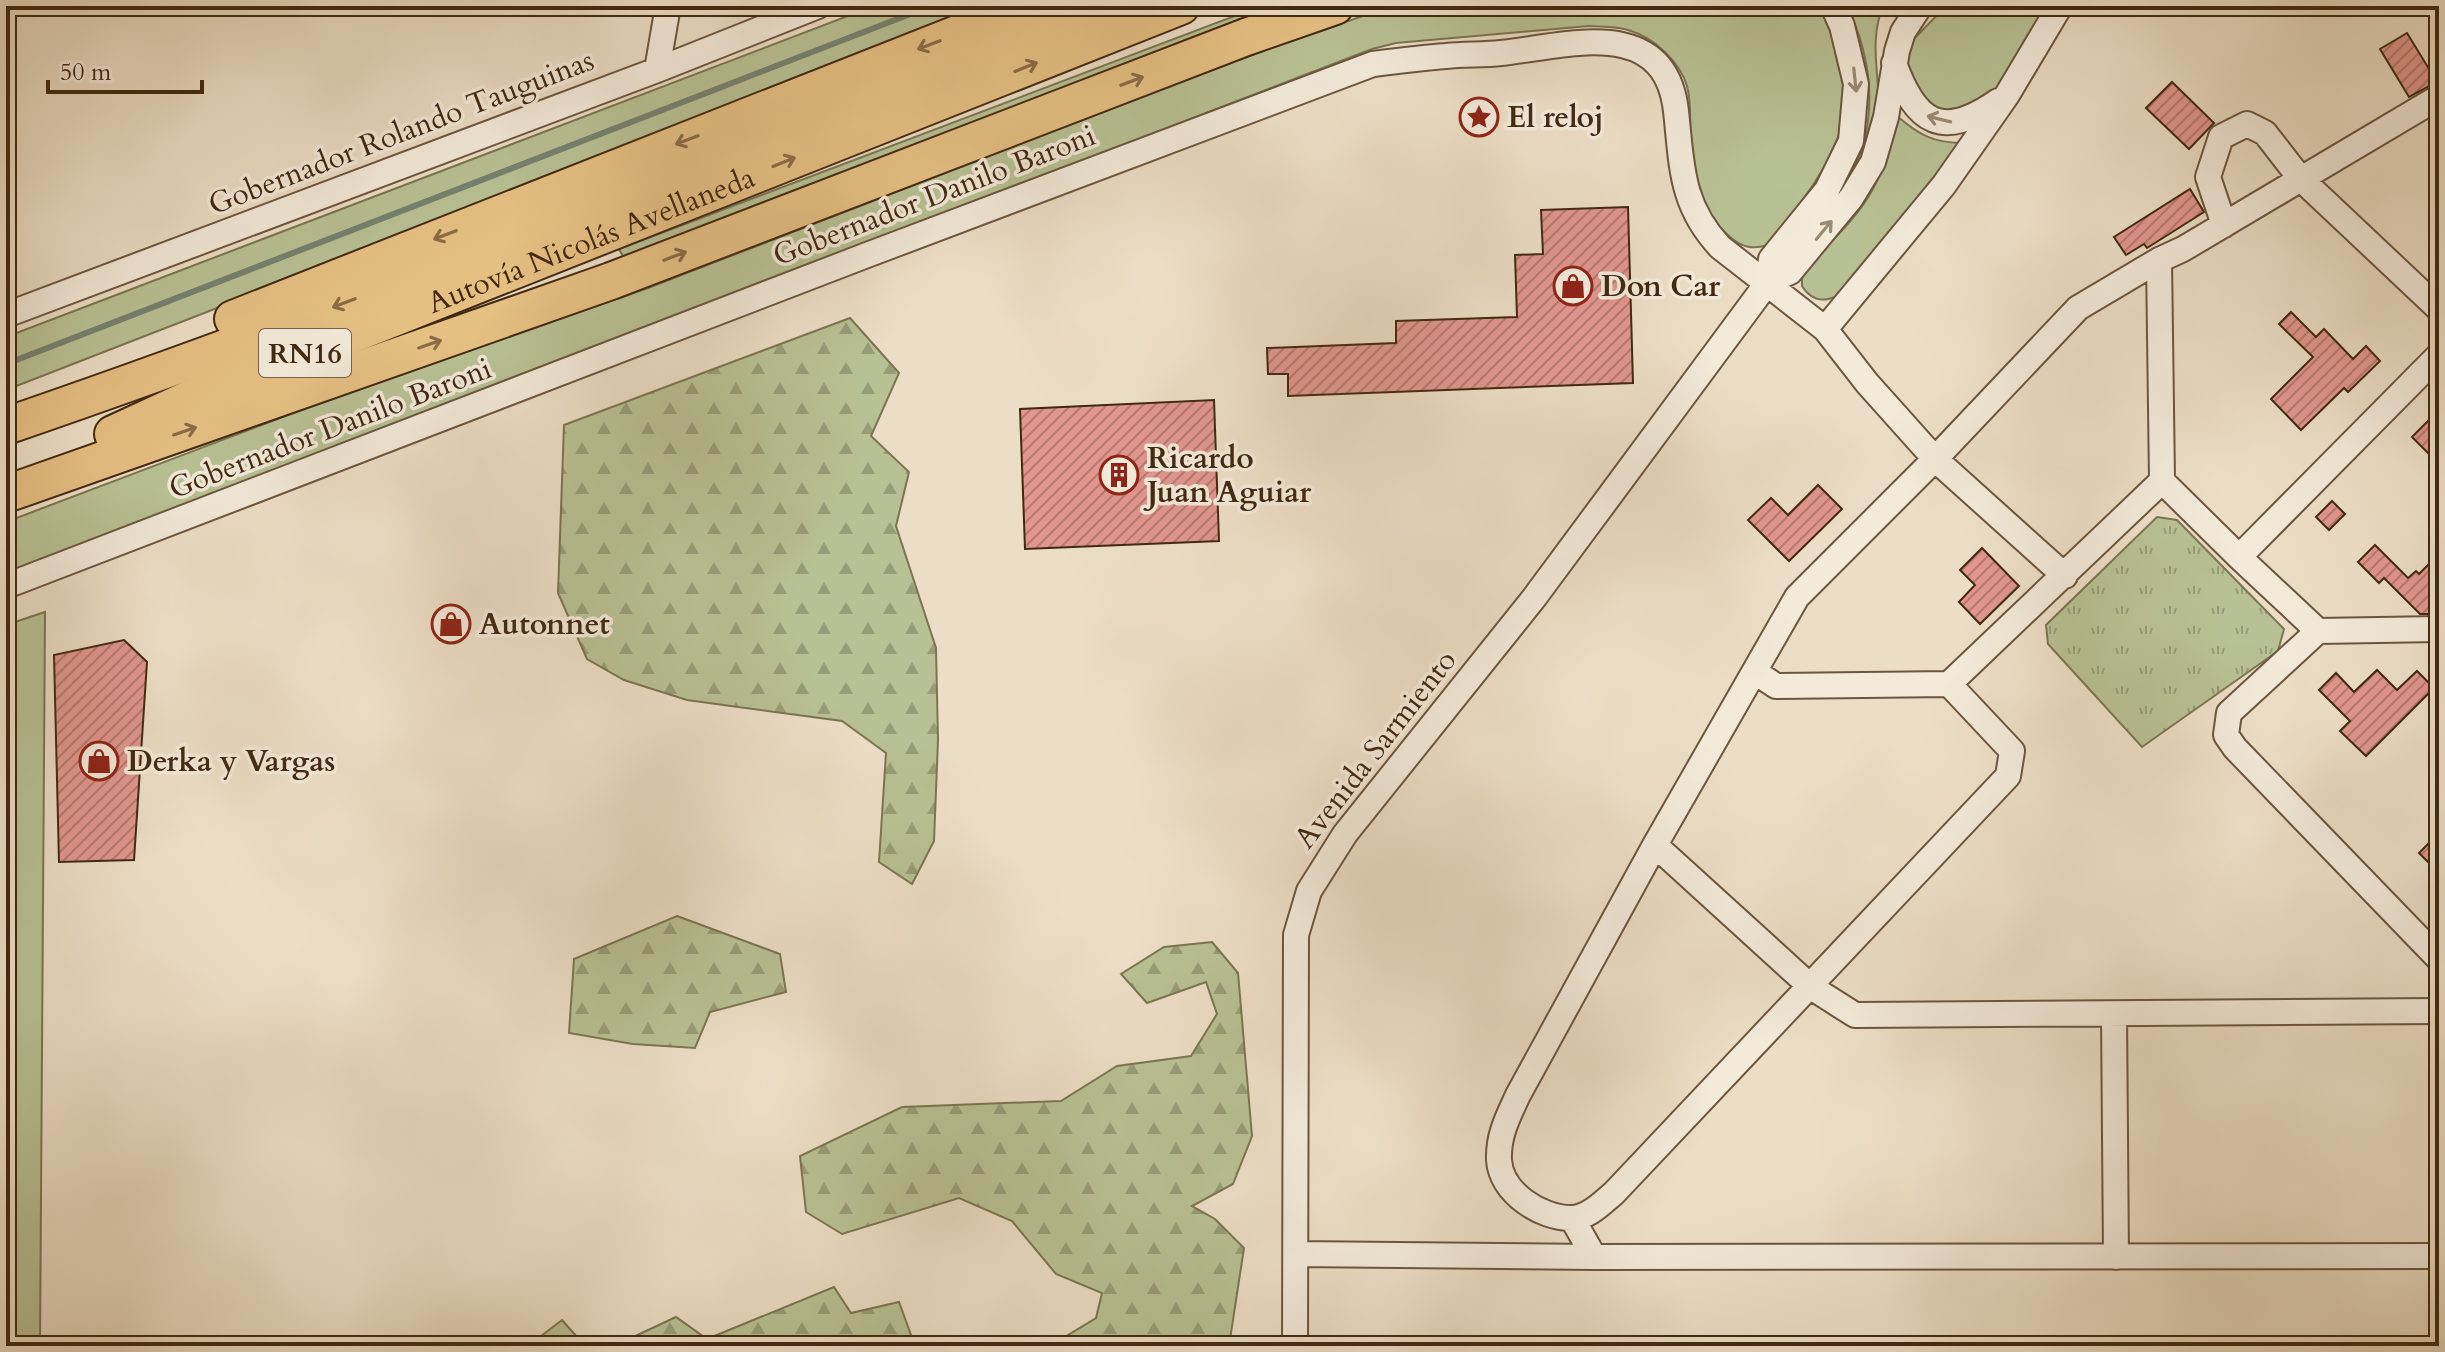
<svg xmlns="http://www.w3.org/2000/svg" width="2445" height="1352" viewBox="0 0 2445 1352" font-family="Cardo,serif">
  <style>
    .grass { fill: #b8c195; stroke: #7c7552; stroke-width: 2 }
    .forest { fill: url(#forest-firs); stroke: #7c7552; stroke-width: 2 }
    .park { fill: url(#park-tufts); stroke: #7c7552; stroke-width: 2 }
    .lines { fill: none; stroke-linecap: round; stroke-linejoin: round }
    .stream { stroke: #76826f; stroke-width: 6 }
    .building { fill: url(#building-hatch); stroke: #412910; stroke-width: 2 }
    .minor-casing { stroke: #6c563e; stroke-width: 28 }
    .highway-casing { stroke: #412910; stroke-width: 40 }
    .minor { stroke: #f3eada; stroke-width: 24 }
    .highway { stroke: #e6bf83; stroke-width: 36 }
    .oneway { stroke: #8b6c44 }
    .oneway2 { stroke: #9a8a75 }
    .labels { text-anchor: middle; stroke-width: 7; stroke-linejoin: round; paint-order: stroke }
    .shield { fill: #f3eada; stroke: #76634d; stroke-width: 2 }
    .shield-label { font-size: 28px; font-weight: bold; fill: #412910 }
    .poi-label { font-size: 30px; font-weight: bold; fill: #412910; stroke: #f3eada; text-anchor: start }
    .street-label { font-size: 30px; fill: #412910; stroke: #f3eada }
  </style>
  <defs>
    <pattern id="forest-firs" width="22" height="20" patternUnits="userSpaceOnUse" patternTransform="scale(2)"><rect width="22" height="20" fill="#b8c195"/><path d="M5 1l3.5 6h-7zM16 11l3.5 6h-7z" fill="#979d78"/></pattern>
    <pattern id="park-tufts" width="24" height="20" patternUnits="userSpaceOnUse" patternTransform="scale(2)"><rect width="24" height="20" fill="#b8c195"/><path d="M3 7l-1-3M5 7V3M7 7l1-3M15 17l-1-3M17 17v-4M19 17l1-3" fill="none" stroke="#979d78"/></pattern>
    <pattern id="building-hatch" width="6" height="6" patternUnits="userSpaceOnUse" patternTransform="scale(2)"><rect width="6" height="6" fill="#e1968e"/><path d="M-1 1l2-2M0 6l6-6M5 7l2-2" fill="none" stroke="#b87a73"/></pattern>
  </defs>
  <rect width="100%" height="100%" fill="#ecdec6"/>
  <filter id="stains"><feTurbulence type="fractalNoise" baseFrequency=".0025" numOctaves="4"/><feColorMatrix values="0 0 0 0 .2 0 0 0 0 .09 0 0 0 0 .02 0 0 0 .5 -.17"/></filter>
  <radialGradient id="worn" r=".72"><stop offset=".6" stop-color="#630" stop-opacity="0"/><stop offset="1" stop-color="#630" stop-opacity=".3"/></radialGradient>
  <!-- grass -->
  <path class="grass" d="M874,6H994L6,390V337Z
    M1261,6H1310L625,260L619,249Z
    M1391,6H1820C1875,112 1833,162 1768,245C1752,250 1741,247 1729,236C1703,214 1693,174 1691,141C1689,122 1692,104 1687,86C1680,62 1654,38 1631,31C1618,26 1603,27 1589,26L1396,43L1372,49L6,575V522L370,384L648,288L1232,62Z
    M1847,6H1883C1869,41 1879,72 1879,109C1879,160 1826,211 1794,246C1811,224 1833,202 1848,178C1880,126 1873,60 1847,6Z
    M1946,6H2049L1998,87L1984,99L1950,111L1933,109L1919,101L1904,61L1907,46Z
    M1897,116C1919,135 1934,143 1963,143L1837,296C1822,303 1810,299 1802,286V271C1857,216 1881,197 1897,116Z
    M45,612L40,1346H6V625Z"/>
  <!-- forest -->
  <path class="forest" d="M850,318L899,373L871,436L909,472L896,526L936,648L938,740L934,841L912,884L879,862L886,753L842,721L687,700L624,680L587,659L558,593L564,425Z
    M677,916L780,954L786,992L710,1012L695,1048L633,1044L569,1033L574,959Z
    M1212,942L1238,973L1252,1136L1233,1184L1192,1206L1215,1219L1244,1248L1229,1346H1050L1096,1318L1102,1293L1056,1274L1012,1221L959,1198L842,1234L806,1212L800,1156L902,1107L1061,1101L1117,1066L1191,1056L1217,1014L1206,982L1147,1003L1121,974L1164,947Z
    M834,1287L851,1313L899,1302L915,1346H614L676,1317L707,1339Z
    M562,1320L585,1346H528Z"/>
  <!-- park -->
  <path class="park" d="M2157,517L2177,520L2284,629L2278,651L2142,747L2048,644L2046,625Z"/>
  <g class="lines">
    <!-- stream -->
    <path class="stream" d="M6,364L931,6"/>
  </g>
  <!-- building -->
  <path class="building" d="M2407,33L2437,82L2409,97L2380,49Z
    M2172,82L2214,123L2189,149L2146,108Z
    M2190,189L2204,212L2147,248L2144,244L2126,255L2114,237Z
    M1628,207L1633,383L1288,396V374H1268L1267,348L1396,343V321L1517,317L1515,255L1543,254L1541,210Z
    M2291,312L2316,337L2324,329L2353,359L2366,346L2380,361L2348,392L2344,388L2301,430L2271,399L2313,357L2279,324Z
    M1214,400L1219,541L1025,549L1020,409Z
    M2439,410V464L2412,437Z
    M1818,485L1842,509L1789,561L1748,520L1771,498L1788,515Z
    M2332,501L2345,514L2329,530L2316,517Z
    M2375,545L2408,578L2416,571L2419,574L2439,554V604L2429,614H2420L2384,578L2379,583L2358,562Z
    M1982,548L2019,586L1980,624L1959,602L1975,585L1960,570Z
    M124,640L147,662L134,860L59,862L54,655Z
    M2377,670L2397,690L2417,671L2434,688L2366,756L2340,731L2350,721L2319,690L2336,673L2354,692Z
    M2439,833V873L2419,853Z"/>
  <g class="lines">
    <!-- minor casing -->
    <g class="minor-casing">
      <path id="minor" d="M1894,63C1916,124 1942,140 1998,101
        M657,70L668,6
        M2224,225L2208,177L2221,137L2247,124L2265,133L2300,178L2439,309
        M1768,282L1771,259L1827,190L1851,141L1856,84L1842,26L1833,6
        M6,315L657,70L818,6
        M1825,329L1944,185L2007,95L2060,6
        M2439,355L2239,557L2318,631L2439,629
        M2162,481L2239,557
        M6,586L867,255L1373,64C1397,61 1421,58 1446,56C1464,54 1483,55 1501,53C1566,46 1665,14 1676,111C1682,165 1680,204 1720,247L1825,329L1867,383L1935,459L2065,576
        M2318,631L2229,713L2226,735L2235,748L2439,959
        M1755,672L1776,686L1949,684L2162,481L2159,260
        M1949,684L2012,751L2008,776L1614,1193C1602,1203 1588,1218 1571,1218C1541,1218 1501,1193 1499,1160C1498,1135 1508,1117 1518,1095L1655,845L1797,597L1935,459L2078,308L2159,260L2183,249L2439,97
        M1655,845L1811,987L1855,1015L2439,1011
        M2114,1014L2116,1257
        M1572,1218L1594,1257L2439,1256
        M1296,1254L1594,1257
        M1295,1346L1296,935L1309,891L1345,834L1534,598L1768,282L1790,272L1851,198L1873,162L1886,117L1897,51L1903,32L1920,6"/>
    </g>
    <!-- highway casing -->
    <g class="highway-casing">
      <g id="highway">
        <path d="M233,319L1028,6"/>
        <path d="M6,426C376,299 739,150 1103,6"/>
        <path id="s1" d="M113,434L187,400L1181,6"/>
        <path d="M6,494L611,281L1246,37L1335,6"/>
      </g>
    </g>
    <!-- minor -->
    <use href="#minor" class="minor"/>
    <!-- highway -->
    <use href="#highway" class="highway"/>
  </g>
  <!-- one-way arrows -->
  <defs><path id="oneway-shaft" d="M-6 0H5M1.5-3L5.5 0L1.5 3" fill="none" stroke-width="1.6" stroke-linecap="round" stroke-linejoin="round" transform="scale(2)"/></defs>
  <g class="oneway">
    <use href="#oneway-shaft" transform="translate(929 45) rotate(159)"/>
    <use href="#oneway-shaft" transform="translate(1026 67) rotate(-22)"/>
    <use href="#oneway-shaft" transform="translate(1132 81) rotate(-21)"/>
    <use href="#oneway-shaft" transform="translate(687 140) rotate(159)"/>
    <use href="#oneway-shaft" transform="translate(784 162) rotate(-22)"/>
    <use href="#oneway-shaft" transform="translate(445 235) rotate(159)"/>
    <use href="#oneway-shaft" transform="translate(675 256) rotate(-21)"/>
    <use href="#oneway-shaft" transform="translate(344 303) rotate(159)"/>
    <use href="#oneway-shaft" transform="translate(430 344) rotate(-19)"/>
    <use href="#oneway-shaft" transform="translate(185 431) rotate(-19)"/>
  </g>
  <g class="oneway2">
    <use href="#oneway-shaft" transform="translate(1855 80) rotate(84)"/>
    <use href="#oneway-shaft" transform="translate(1939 119) rotate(-166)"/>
    <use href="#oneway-shaft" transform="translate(1824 230) rotate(-50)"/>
  </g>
  <!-- icons -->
  <defs>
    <g id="sight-ring" transform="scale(2)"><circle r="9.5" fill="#f3eada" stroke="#8f2418" stroke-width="1.5"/><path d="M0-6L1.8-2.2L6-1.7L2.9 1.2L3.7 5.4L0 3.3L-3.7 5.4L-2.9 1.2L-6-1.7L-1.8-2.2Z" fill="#8f2418"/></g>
    <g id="shop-ring" transform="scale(2)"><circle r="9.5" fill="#f3eada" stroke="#8f2418" stroke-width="1.5"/><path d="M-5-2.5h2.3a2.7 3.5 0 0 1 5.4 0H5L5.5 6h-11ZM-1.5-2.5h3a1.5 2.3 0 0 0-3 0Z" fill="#8f2418"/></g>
    <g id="building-ring" transform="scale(2)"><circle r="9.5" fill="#f3eada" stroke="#8f2418" stroke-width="1.5"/><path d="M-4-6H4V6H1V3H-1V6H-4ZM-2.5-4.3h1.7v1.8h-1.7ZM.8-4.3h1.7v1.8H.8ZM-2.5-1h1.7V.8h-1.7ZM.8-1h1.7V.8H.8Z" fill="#8f2418"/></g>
  </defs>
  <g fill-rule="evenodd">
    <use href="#sight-ring" x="1479" y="117"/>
    <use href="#shop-ring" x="1573" y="286"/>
    <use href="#building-ring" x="1119" y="475"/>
    <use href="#shop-ring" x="451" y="624"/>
    <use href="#shop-ring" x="99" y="761"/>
  </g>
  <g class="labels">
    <!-- shield labels -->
    <rect class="shield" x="259" y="329" width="92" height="48" rx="6"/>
    <g class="shield-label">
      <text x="305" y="363">RN16</text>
    </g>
    <!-- poi labels -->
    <g class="poi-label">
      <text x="1507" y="127">El reloj</text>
      <text x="1601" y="296">Don Car</text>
      <text x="1147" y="468">Ricardo<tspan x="1147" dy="34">Juan Aguiar</tspan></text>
      <text x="479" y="634">Autonnet</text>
      <text x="127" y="771">Derka y Vargas</text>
    </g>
    <!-- street labels -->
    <g class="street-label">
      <text transform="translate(401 132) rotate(-21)" y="10">Gobernador Rolando Tauguinas</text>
      <text transform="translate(934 195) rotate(-21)" y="10">Gobernador Danilo Baroni</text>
      <text dy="10" stroke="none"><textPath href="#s1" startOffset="516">Autovía Nicolás Avellaneda</textPath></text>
      <text transform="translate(330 428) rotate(-21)" y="10">Gobernador Danilo Baroni</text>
      <text transform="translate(1375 749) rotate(-52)" y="10">Avenida Sarmiento</text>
    </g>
  </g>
  <!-- margin -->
  <rect width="2445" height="1352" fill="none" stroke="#ecdec6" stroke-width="32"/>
  <rect x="8" y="8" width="2429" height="1336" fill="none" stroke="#412910" stroke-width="4"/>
  <rect x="16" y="16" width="2413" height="1320" fill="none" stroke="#412910" stroke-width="2"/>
  <!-- scale -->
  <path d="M48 80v12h154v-12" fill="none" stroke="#412910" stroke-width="4"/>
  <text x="60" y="80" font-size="24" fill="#412910" stroke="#f3eada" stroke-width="6" paint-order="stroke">50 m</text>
  <rect width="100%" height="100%" filter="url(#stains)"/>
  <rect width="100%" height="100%" fill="url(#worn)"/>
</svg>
